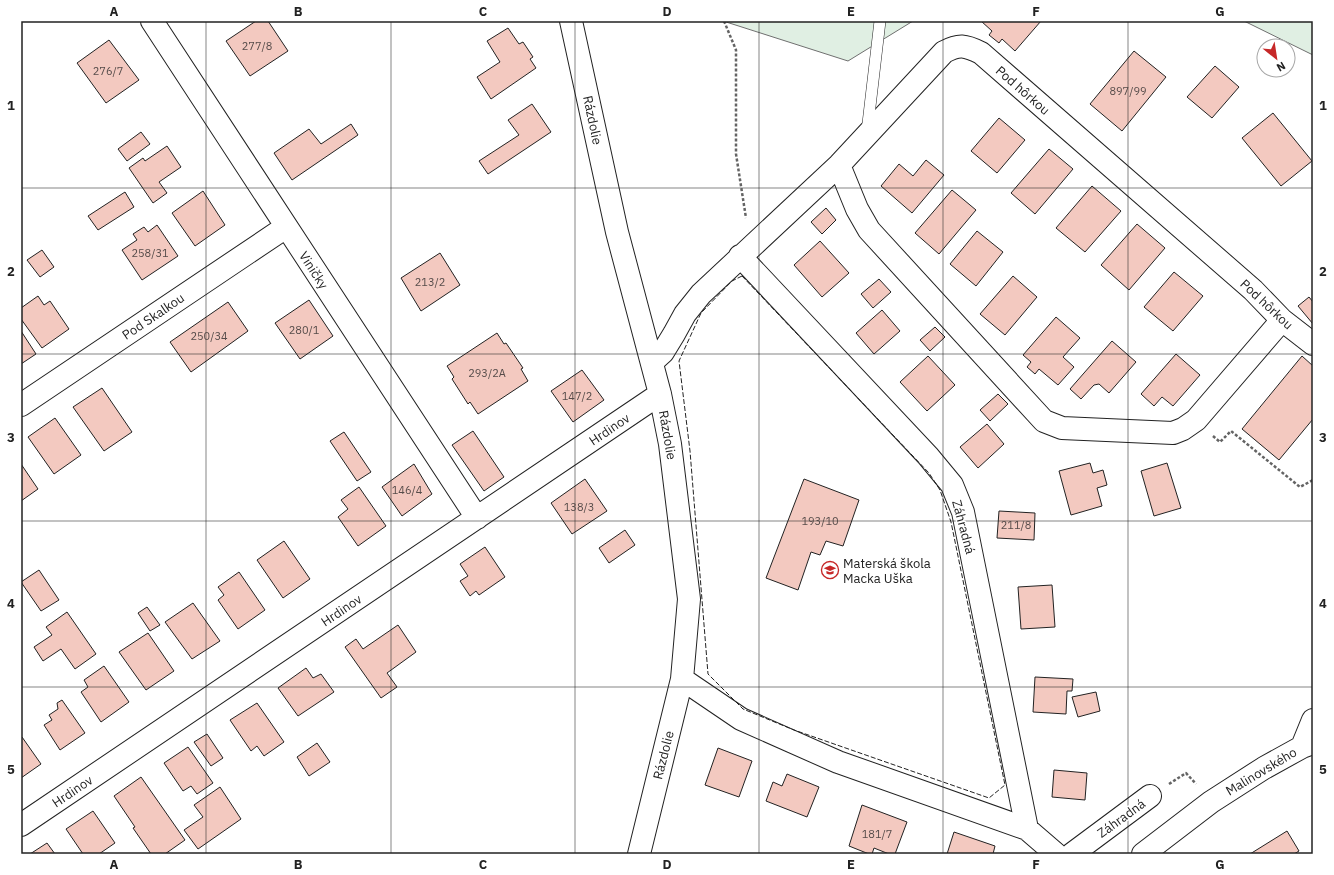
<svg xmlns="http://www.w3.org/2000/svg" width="1334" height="875" viewBox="0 0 1334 875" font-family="'IBM Plex Sans',sans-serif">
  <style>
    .green { fill: #e0efe3; stroke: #6f6f6f }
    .building { fill: #f3c9c0; stroke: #222 }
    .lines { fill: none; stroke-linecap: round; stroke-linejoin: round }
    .service-casing { stroke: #222; stroke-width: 12 }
    .minor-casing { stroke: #222; stroke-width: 24 }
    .path { stroke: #646464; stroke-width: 2.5; stroke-dasharray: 3 2; stroke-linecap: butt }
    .service { stroke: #fff; stroke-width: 11 }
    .minor { stroke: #fff; stroke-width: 22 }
    .fence { stroke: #222; stroke-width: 1; stroke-dasharray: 5 2; stroke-linecap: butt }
    .grid { fill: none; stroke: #222; stroke-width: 1; stroke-opacity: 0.55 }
    .labels { text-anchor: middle; stroke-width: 3; stroke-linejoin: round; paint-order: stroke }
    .number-label { font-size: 11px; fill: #564c4a }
    .street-label { font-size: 13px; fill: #222; stroke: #fff }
    .poi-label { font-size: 13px; fill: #222; stroke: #fff; text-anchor: start }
    .neatline { fill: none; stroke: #222; stroke-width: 1.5 }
    .grid-label { font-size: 13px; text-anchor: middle; font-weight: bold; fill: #222 }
  </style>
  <rect width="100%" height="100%" fill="#fff"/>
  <!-- green -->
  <path class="green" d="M723,21H913L848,61Z
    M1244,21H1313V55Z"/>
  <!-- building -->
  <path class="building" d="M256,21H268L288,51L250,76L226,41Z
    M981,21H1041L1015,51L1002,39L999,43L989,35L992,31Z
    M508,28L519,44L523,42L533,57L530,59L536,68L491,99L477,77L500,62L487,41Z
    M109,40L139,80L106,103L77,63Z
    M1134,51L1166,77L1122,131L1090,104Z
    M1215,66L1239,87L1212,118L1187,97Z
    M532,104L551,132L488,174L479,161L519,135L508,120Z
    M1273,113L1312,161L1281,186L1242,138Z
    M999,118L1025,140L997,173L971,151Z
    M351,124L358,135L292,180L274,153L309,129L321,144Z
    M141,132L150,144L127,161L118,149Z
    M167,146L181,167L159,182L167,193L153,203L129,168L143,158L145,161Z
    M1049,149L1073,169L1035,214L1011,193Z
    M926,160L944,175L912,213L881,186L899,164L913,176Z
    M1092,186L1121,211L1085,252L1056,228Z
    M952,190L976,210L939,254L915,233Z
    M203,191L225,225L195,246L172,213Z
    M125,192L134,207L98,230L88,216Z
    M826,208L836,220L822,234L811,222Z
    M1137,224L1165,248L1129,290L1101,265Z
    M157,225L178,256L142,280L122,250L137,240L133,234L144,227L148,232Z
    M977,231L1003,252L976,286L950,264Z
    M820,241L849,273L822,297L794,265Z
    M42,250L54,267L40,277L27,260Z
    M440,253L460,285L421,311L401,278Z
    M1174,272L1203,296L1173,331L1144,307Z
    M1013,276L1037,297L1005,335L980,314Z
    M879,279L891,292L873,308L861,294Z
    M38,296L44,305L50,301L69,329L42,348L21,319V308Z
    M1309,297L1313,302V324L1298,306Z
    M309,300L333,336L300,359L275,323Z
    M228,302L248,331L191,372L170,342Z
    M882,310L900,331L874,354L856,333Z
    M1056,317L1080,338L1063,357L1074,367L1058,385L1039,369L1035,374L1027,367L1031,362L1023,355Z
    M935,327L945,337L930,351L920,340Z
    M21,331L36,354L21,364Z
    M497,333L504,344L506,343L523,368L521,369L528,381L478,414L470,402L468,404L452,379L454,377L447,366Z
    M1112,341L1136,362L1109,393L1099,384L1094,385L1081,399L1070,389Z
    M1176,354L1200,375L1173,406L1162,397L1154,406L1141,394Z
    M928,356L955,385L927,411L900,382Z
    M1302,356L1313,366V419L1279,460L1242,429Z
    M582,370L604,400L573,422L551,391Z
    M102,388L132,432L104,451L73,407Z
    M998,394L1008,404L990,421L980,410Z
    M55,418L81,455L54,474L28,437Z
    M987,424L1004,444L978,468L960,447Z
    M473,431L504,477L484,491L452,445Z
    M344,432L371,472L357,481L330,441Z
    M1090,463L1093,473L1103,470L1107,485L1097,488L1102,506L1071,515L1059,471Z
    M1167,463L1181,508L1154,516L1141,471Z
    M21,464L38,489L21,501Z
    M414,464L432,494L402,516L382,487Z
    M585,479L607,511L572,534L551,503Z
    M804,479L859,500L843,546L826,541L820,555L811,552L798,590L766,578Z
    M359,487L386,526L358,546L338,517L348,509L341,500Z
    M999,511L1035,513L1034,540L997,538Z
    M625,530L635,545L609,563L599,548Z
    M284,541L310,579L283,598L257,560Z
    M485,547L505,577L479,595L476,591L470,596L460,581L468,576L460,564Z
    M39,570L59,600L41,611L21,582Z
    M239,572L265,610L238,629L218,600L224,595L218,587Z
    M1052,585L1055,627L1021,629L1018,587Z
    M193,603L220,641L192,659L165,622Z
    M147,607L160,625L150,631L138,613Z
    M67,612L96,654L75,669L61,649L43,661L34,647L52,635L46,627Z
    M398,625L416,652L387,673L397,687L381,698L345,647L356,639L363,649Z
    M148,633L174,671L146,690L119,652Z
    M104,666L129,702L101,722L81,692L88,687L84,680Z
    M306,668L313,678L321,674L334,692L298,716L278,688Z
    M1035,677L1073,679L1072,691H1067L1066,714L1033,712Z
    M1096,692L1100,711L1078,717L1072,697Z
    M62,700L85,733L60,750L44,725L52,720L49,715L58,709L57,703Z
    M257,703L284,742L264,756L257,746L251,751L230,720Z
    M207,734L223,758L211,766L194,742Z
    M22,737L41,764L21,778V738Z
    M317,743L330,762L309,776L297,757Z
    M188,747L213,783L197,794L191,786L183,791L164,763Z
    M718,748L752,761L739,797L705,785Z
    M1054,770L1087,773L1085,800L1052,797Z
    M787,774L819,787L807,817L766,801L773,782L782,786Z
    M141,777L185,840L165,854H151L133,828L135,827L114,796Z
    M220,787L241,819L198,849L184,830L203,817L194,805Z
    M862,805L907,822L895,854H889L874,848L872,854H869L849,846Z
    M93,811L115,843L99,854H83L66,829Z
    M1287,831L1299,851L1294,854H1250Z
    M954,832L995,846L993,854H947Z
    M47,843L55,854H30Z"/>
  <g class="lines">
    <!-- service casing -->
    <g class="service-casing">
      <path id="service" d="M867,132L880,21"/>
    </g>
    <!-- minor casing -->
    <g class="minor-casing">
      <path id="minor" d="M152,21L477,518
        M571,21L617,232L660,394L670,444L689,599L682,679L639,854
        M839,165L857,209L869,230L1044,421L1062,428L1173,433L1183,429L1196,420L1282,320
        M740,256L928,456L952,485L963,512L1027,829
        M652,362L663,352L674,334L685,314L701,294L839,165L944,52C959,44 965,45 981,53L1253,290L1282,320L1313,344
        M21,405L286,227
        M682,679L741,719L838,762L1027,829L1056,854
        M1302,747L1313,720
        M21,825L660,394
        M1072,854L1150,796
        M1143,854L1211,802L1264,768L1302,747L1313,743"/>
    </g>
    <!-- path -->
    <path class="path" d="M724,21L736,50V154L746,218
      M1213,436L1220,442L1231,431L1300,487L1313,480
      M1169,784L1186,773L1196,784"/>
    <!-- service -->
    <use href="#service" class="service"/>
    <!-- minor -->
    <use href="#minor" class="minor"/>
    <!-- fence -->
    <path class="fence" d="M742,276L929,473L940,490L951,522L1005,785L989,798L794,730L743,709L708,674L690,451L679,361L701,313L732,281Z"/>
  </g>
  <!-- grid -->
  <path class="grid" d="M206,21V854M391,21V854M575,21V854M759,21V854M943,21V854M1128,21V854M21,188H1313M21,354H1313M21,521H1313M21,687H1313"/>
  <!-- icons -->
  <defs>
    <g id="school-ring" transform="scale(0.9)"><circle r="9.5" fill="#fff" stroke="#c62828" stroke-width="1.5"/><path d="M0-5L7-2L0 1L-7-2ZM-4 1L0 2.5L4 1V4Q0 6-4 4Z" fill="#c62828"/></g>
  </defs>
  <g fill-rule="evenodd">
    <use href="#school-ring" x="830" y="570"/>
  </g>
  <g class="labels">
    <!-- number labels -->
    <g class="number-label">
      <text x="257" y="50">277/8</text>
      <text x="108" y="75">276/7</text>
      <text x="1128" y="95">897/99</text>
      <text x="150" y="257">258/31</text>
      <text x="430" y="286">213/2</text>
      <text x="304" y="334">280/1</text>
      <text x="209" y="340">250/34</text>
      <text x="487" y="377">293/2A</text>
      <text x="577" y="400">147/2</text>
      <text x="407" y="494">146/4</text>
      <text x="579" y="511">138/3</text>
      <text x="820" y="525">193/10</text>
      <text x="1016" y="529">211/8</text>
      <text x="877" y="838">181/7</text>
    </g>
    <!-- street labels -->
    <g class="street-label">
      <text transform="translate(1023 90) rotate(41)" y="5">Pod hôrkou</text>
      <text transform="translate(593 120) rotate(78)" y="5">Rázdolie</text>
      <text transform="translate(314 270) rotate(57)" y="5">Viničky</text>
      <text transform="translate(1267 304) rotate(43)" y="5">Pod hôrkou</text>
      <text transform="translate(153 316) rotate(-34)" y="5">Pod Skalkou</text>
      <text transform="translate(609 429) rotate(-34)" y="5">Hrdinov</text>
      <text transform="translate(668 435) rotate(80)" y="5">Rázdolie</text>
      <text transform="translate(964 527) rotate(75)" y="5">Záhradná</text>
      <text transform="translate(341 610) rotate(-34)" y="5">Hrdinov</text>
      <text transform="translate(663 755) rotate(-76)" y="5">Rázdolie</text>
      <text transform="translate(1261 771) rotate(-31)" y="5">Malinovského</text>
      <text transform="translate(72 791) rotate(-34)" y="5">Hrdinov</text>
      <text transform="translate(1121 818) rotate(-36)" y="5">Záhradná</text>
    </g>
    <!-- poi labels -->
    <g class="poi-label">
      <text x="843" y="568">Materská škola<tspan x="843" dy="15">Macka Uška</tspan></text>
    </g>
  </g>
  <!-- border -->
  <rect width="1334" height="875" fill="none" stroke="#ffffff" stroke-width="44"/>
  <!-- north arrow -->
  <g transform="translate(1276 58) rotate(150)"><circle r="19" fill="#ffffff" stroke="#a7a7a7"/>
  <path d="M0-3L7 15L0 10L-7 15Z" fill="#c62828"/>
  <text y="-6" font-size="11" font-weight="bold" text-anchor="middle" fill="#222222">N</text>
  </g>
  <rect x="22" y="22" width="1290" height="831" class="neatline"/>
  <g class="grid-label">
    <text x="114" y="16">A</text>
    <text x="298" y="16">B</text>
    <text x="483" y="16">C</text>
    <text x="667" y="16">D</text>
    <text x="851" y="16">E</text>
    <text x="1036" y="16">F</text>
    <text x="1220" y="16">G</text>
    <text x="11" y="110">1</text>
    <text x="1323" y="110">1</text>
    <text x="11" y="276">2</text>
    <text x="1323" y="276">2</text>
    <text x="11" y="442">3</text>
    <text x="1323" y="442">3</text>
    <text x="11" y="608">4</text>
    <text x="1323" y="608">4</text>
    <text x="11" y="774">5</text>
    <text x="1323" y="774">5</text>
    <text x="114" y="869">A</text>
    <text x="298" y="869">B</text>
    <text x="483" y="869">C</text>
    <text x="667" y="869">D</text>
    <text x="851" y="869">E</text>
    <text x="1036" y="869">F</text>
    <text x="1220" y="869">G</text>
  </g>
</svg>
